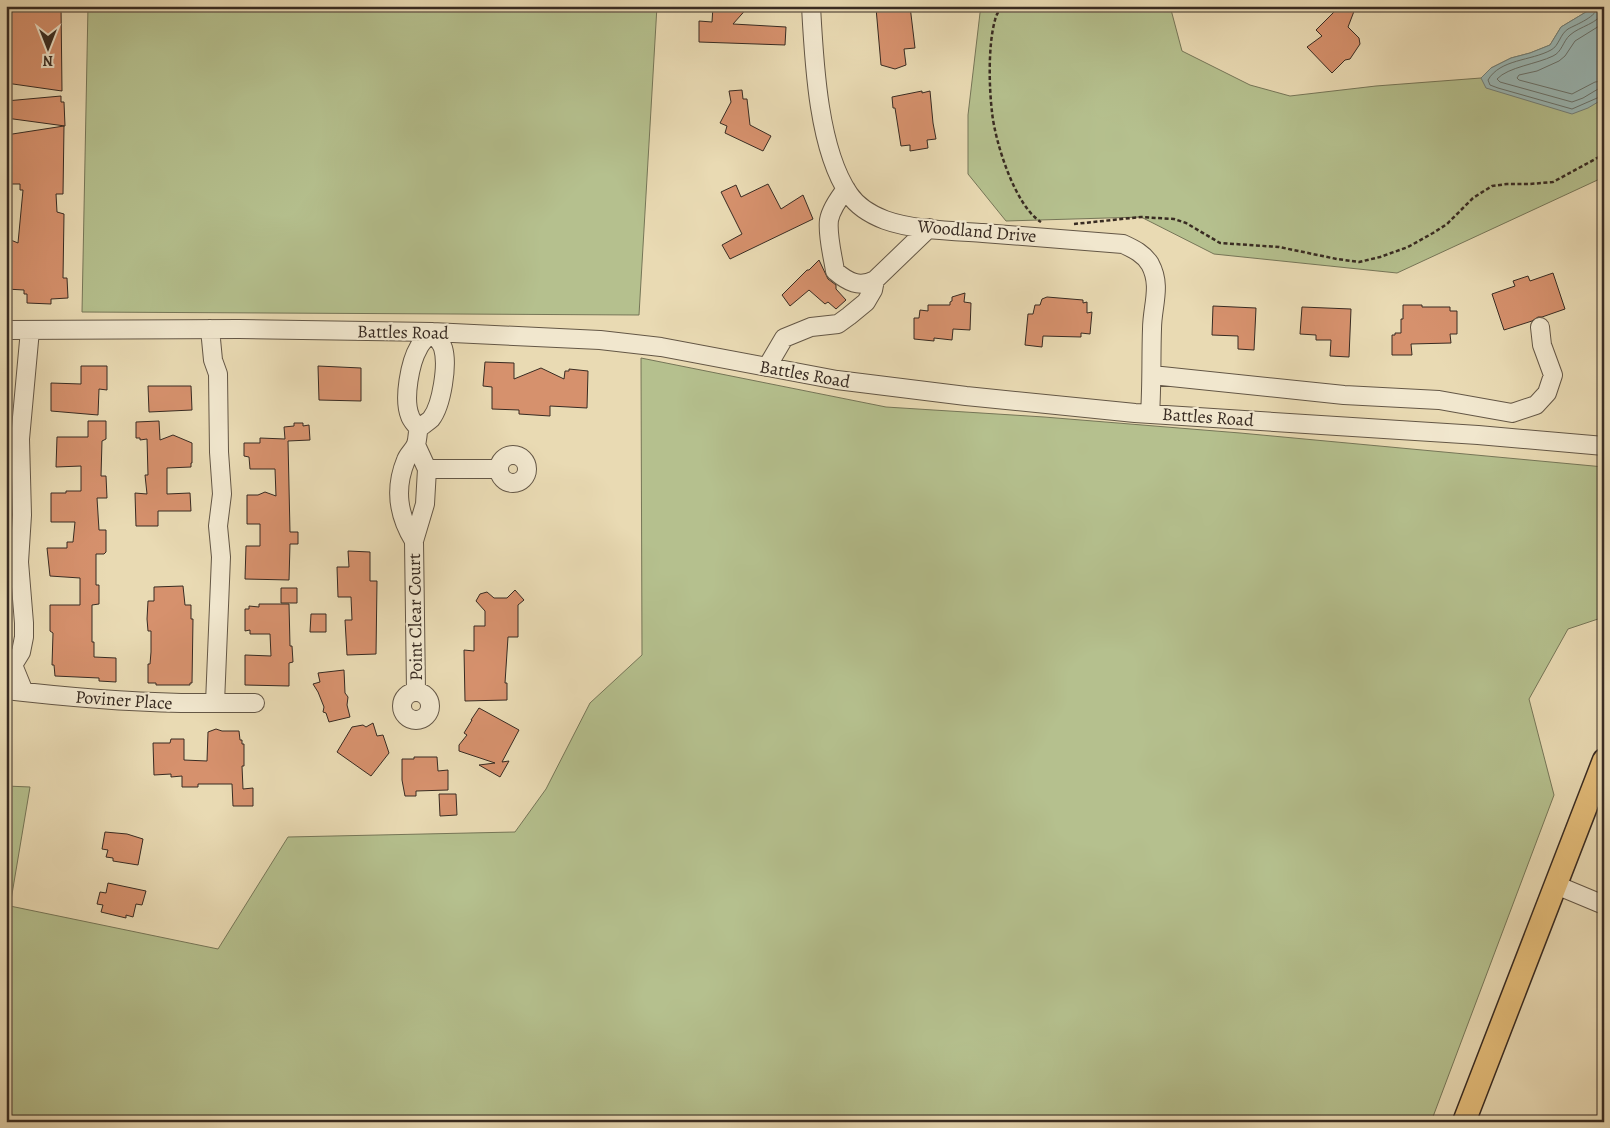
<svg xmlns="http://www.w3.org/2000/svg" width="1610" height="1128" viewBox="0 0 1610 1128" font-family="Alegreya,serif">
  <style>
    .green { fill: #b5c08e; stroke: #767658 }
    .water { fill: #9ab8b6; stroke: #73807b }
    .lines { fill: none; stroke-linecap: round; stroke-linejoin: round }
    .shore { stroke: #69726c; stroke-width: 1 }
    .building { fill: #d6916d; stroke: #382b22 }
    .minor-casing { stroke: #645746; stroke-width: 20 }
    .major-casing { stroke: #382b22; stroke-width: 25 }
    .path { stroke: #382b22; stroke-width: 2.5; stroke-dasharray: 4 2.5; stroke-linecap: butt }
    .minor { stroke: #f1e7ce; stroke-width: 18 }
    .major { stroke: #e4bd7a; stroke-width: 22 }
    .labels { text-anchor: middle; stroke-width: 4.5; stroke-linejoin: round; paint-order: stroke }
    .street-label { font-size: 18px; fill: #382b22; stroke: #f1e7ce }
  </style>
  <rect width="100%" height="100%" fill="#e9dab3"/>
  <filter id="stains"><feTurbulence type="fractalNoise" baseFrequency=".004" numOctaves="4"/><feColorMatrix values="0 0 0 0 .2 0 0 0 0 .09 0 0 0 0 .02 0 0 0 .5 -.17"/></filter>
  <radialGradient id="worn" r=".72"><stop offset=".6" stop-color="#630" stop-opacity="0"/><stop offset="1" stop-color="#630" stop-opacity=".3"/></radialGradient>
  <!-- green -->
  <path class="green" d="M88,6H657L639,315L82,312Z
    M983,6H1170L1182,51L1250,85L1290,96L1376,86L1481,78L1491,68L1511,58L1530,53L1550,45L1561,27L1596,6H1604V177L1397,273L1214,254L1141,217L1006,221L968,174V115L980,13Z
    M641,358L886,407L1044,417L1240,433L1604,467V617L1568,629L1529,699L1554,795L1431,1122H6V786L30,787L10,906L218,949L288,837L515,832L546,789L590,703L642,655Z"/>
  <!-- water -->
  <path class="water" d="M1596,6H1604L1603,99L1588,108L1572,114L1486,88L1481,78L1491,68L1511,58L1530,53L1550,45L1561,27Z"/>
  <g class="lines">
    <!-- shore -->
    <path class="shore" d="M1598,6C1597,17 1577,24 1568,29C1560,34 1559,46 1551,50C1531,61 1500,59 1488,80L1490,85L1498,88L1572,109L1604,95
      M1604,11C1598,24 1580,26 1570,35C1563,41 1562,52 1553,56C1537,64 1508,67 1497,79L1500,82L1572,102L1583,98L1598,89L1604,88
      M1604,23L1575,41L1565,56L1559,61L1537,71L1519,75L1517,78L1519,80L1572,94L1595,82L1604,81"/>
  </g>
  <!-- building -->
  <path class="building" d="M6,6H61L62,91L6,83Z
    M713,6H749L733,24L786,27L785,45L699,42V21L712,22Z
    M883,6H910L915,48L904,49L906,65L895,69L881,65L876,8H883Z
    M1336,6H1356L1348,27L1359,38L1360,44L1350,59L1345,60L1332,73L1307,47L1322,36L1316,30L1336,10Z
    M742,90L743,99H747L750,125L771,136L763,151L725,133L727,126L720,123L731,102L729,91Z
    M922,91V93L930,91L933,123L936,139L927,140L928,148L910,151V145L901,146L895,108H893L892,97Z
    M61,96V102H64L65,126L6,118V101Z
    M64,126L63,194H56L57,212L64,214L63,278H67L68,298L51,299V304L27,303V294H24V290L6,289V238L18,243L23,190H20V184H6V135Z
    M768,184L781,209L803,195L813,219L730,259L722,245L742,234L721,192L736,185L741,197Z
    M819,260L828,279L836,285V289L846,300L836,309L828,302L825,304L809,290L790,306L782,295L807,270H809Z
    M1553,273L1565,309L1542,317H1538L1532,321L1504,330L1492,294L1515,286L1513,281L1528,276L1530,281Z
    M965,293L964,302L971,303L970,330L953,329L952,340L934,338V341L914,339V318H919L920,310L928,311V305H950V302L952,301V297Z
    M1047,297L1083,300V303L1087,302V313L1092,312L1090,334L1081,333V337L1043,336L1042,347L1025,345L1028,314H1033L1035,305H1040L1042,299Z
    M1403,305H1422V307H1450V311H1457V334H1450L1451,343L1411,344L1412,355H1392V335H1395V333H1401V319H1403Z
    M1213,306L1256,308L1254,350L1238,349V336L1212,335Z
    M1302,307L1351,309L1349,357L1330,356L1331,340H1316V335L1300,334Z
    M485,362L514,363V379L541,368L564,379L565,371H569V369L588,371L587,408L550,406V416L519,414V410L492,409V387L483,386Z
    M81,366H107V390L99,389L98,415L51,411V383L81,384Z
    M318,366L361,368V401L319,400Z
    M148,386H191L192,410L149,412Z
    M88,421H106V439L102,441L101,476H106L107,498H97L99,530H106V552L104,554H96V585H99V604L92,605V642H94V657L116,658V682L99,681V678L55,676L54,665H52L53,633L50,631V605H80V578L50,576L47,548H67V542H73L75,522H51V493H66V491H81V466L56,467L57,437H88Z
    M159,421L160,440L173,435L192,443V463H191V467L167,468V494L190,493L191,511H158V526H136L135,493L147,494L145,475H148L147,439L140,440V438H136V422Z
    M294,423H303V426L309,425L310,440L288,441L290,532H298V544H290L289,580L245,579L246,546H260V524H247V495H258L265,492L276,496L275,469H250L249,457L244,456V443H260V438L285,439L284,427L294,426Z
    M348,551L370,552V581H377L376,654L347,655L345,620H352L351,597H338L337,567H349Z
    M183,586L185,605H191V619H193L192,683H190V685H156V683H148V664H150L151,652V631H148L147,619L148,601H154V587Z
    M281,588H297V603H281Z
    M515,590L524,600L518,605V637H508L505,683H507V700L465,701L464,650L474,651V626H485V611L476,601L480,594L487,592L494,598H507Z
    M259,604H289L290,646H292L293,662L289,663V686L245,685V655L271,656L270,634H250V630L245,631V609H249V606L259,607Z
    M311,614H326V632H310Z
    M344,670L345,693L348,697L347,705L350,717L329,722L326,713L323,712L324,707L318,692L313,684L320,682L318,673Z
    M479,708L519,730L502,762L509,761L500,777L479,765L495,763L459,751V745L467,735L464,733L472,720H471Z
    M373,723L377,736L383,735L389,753L371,776L337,752L352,727L363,725L366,727Z
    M216,729L222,731H239L240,740H242V744H244V766H242L243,789L253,788V806H233L232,784H198V787H182V776L171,777V774L154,775L153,743H170L171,739H184V760L207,761L208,732Z
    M414,757H437L438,771L448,770V790L416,791V796H405L402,780V759H414Z
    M439,794H456L457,815L440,816Z
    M105,832L127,834L143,839L138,865L113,861V858L106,857L108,850L102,849Z
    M108,883L146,891L142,905L136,904L133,917L126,915V918L101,912L103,905L97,904L100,892L106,893Z"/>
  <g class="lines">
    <!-- minor casing -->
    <g class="minor-casing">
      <path id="minor" d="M811,6C814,61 818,149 849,194C857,206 872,215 885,220C912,230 954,231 983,233C1030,237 1077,240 1123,244C1134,249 1144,254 1150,264C1162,286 1152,306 1152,329C1151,357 1152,385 1150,414
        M846,189C839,198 831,209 829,220C827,235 833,257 835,271C848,282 859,288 875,280L929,228
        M6,330L239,329L432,332L600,340L661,347L837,380L966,396L1135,413L1478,435L1604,446
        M30,330L20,439L22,515L19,562L24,623V637L21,652L13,665L24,692C88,699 151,704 215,703L221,557L218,526L222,494L219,452L218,374L213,360L210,329
        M767,367L784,338L811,327L838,324L849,316L866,302L873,290L875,280
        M1152,375L1344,395L1439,400L1512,413L1536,405L1547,393L1553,375L1542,345L1540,327
        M416,445L427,469L425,504L414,541L416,692
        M499 469a14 14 0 1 1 28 0a14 14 0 1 1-28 0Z
        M427,469H499
        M414,541C398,515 394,489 406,460C408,454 414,450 416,444C418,439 417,433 419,429C422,425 428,422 431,419C442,405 448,364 443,348C441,342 436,337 432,332C427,337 422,341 419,347C410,362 403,399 410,416C411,420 416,425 419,429
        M6,690L24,692
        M402 706a14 14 0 1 1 28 0a14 14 0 1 1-28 0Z
        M215,703H255
        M1556,885L1604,905"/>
    </g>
    <!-- major casing -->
    <g class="major-casing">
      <path id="major" d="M1464,1122L1604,760"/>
    </g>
    <!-- path -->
    <path class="path" d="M1001,6C999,11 996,15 995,20C988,45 989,87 992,112C995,142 1015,206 1041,222
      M1074,224L1141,217L1174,219L1186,223L1220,243L1279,247L1337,259L1359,262L1380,257L1408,247L1433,233L1447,224L1473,198L1492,186L1507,184H1530L1553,182L1599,157L1604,152"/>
    <!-- minor -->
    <use href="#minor" class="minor"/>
    <!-- major -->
    <use href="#major" class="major"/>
  </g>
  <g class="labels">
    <!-- street labels -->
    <g class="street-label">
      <text transform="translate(977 231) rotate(5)" y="6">Woodland Drive</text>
      <text transform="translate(403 332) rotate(1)" y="6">Battles Road</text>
      <text transform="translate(805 374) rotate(10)" y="6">Battles Road</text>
      <text transform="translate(1208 417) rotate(4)" y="6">Battles Road</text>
      <text transform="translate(415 617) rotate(-91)" y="6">Point Clear Court</text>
      <text transform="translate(124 700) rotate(4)" y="6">Poviner Place</text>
    </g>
  </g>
  <!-- margin -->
  <rect width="1610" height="1128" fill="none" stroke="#e9dab3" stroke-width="25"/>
  <rect x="8" y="8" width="1595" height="1113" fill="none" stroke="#382b22" stroke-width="2.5"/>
  <rect x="12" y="12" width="1585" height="1103" fill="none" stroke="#382b22"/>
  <!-- north arrow -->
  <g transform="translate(48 48) rotate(180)" stroke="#f1e7ce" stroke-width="4" paint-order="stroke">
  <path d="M0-4L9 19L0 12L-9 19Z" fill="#382b22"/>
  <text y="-8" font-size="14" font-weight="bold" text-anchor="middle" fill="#382b22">N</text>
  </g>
  <rect width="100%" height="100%" filter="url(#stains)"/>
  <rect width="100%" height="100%" fill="url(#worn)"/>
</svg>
